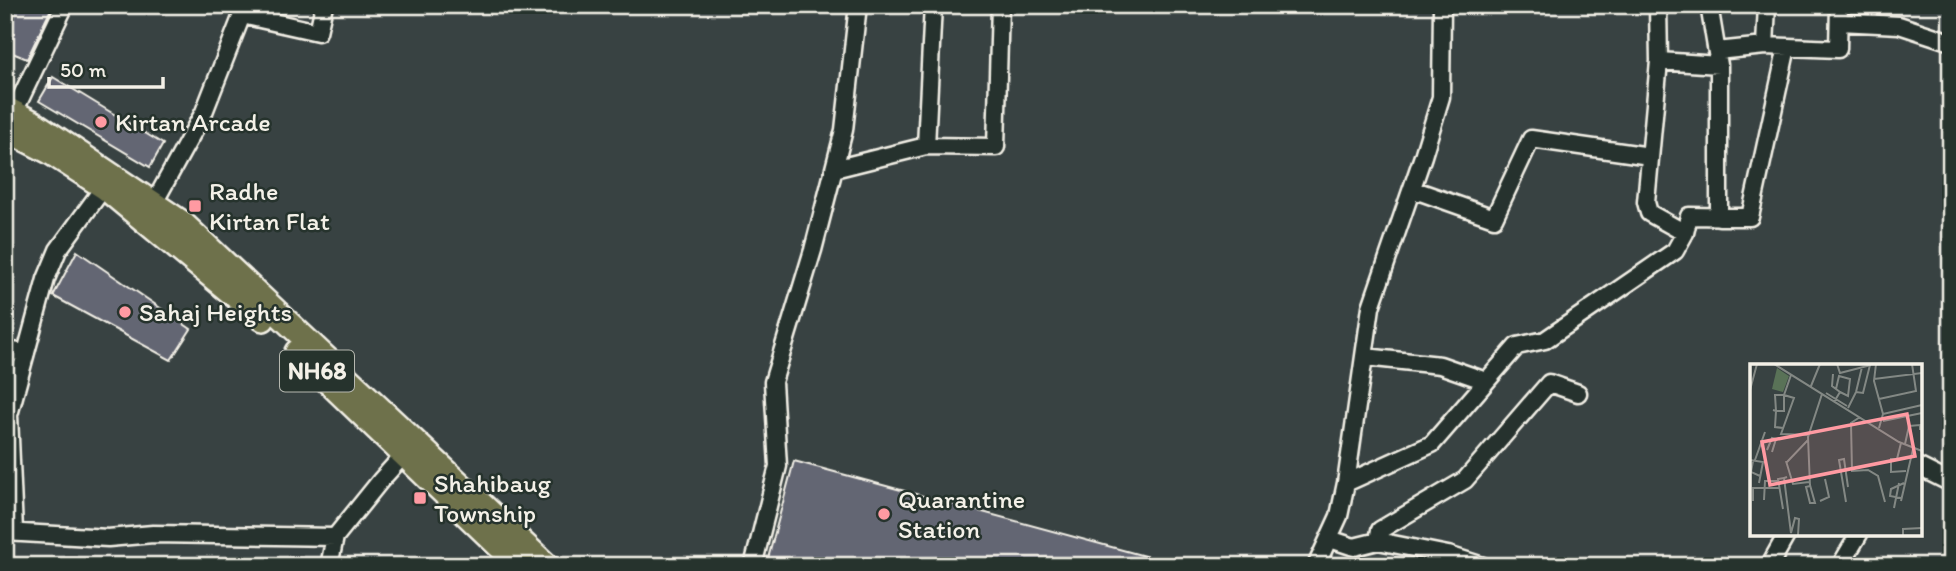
<svg xmlns="http://www.w3.org/2000/svg" width="1956" height="571" viewBox="0 0 1956 571" font-family="Itim,sans-serif">
  <style>
    .building { fill: #636673; stroke: #f4f1e8; stroke-width: 2 }
    .lines { fill: none; stroke-linecap: round; stroke-linejoin: round }
    .minor-casing { stroke: #f4f1e8; stroke-width: 21 }
    .highway-casing { stroke: #f4f1e8; stroke-width: 28 }
    .minor { stroke: #26332d; stroke-width: 16 }
    .highway { stroke: #6e714b; stroke-width: 23 }
    .poi-dot { fill: #ff9aa2; stroke: #26332d; stroke-width: 2.5 }
    .labels { text-anchor: middle; stroke-width: 5; stroke-linejoin: round; paint-order: stroke }
    .shield { fill: #26332d; stroke: #b6b8b0; stroke-width: 2 }
    .shield-label { font-size: 24px; font-weight: bold; fill: #f4f1e8 }
    .poi-label { font-size: 26px; fill: #f4f1e8; stroke: #26332d; text-anchor: start }
    .inset-road { fill: none; stroke: #838884; stroke-width: 2 }
    .view { fill: #ff9aa2; fill-opacity: 0.15; stroke: #ff9aa2; stroke-width: 3.5 }
    .inset-edge { fill: none; stroke: #f4f1e8; stroke-width: 3.5 }
  </style>
  <rect width="100%" height="100%" fill="#384242"/>
  <filter id="ink" filterUnits="userSpaceOnUse"><feTurbulence type="fractalNoise" baseFrequency=".0143" numOctaves="2"/><feDisplacementMap in="SourceGraphic" scale="14" xChannelSelector="R" yChannelSelector="G"/><feConvolveMatrix kernelMatrix="1 2 1 2 8 2 1 2 1" color-interpolation-filters="sRGB"/></filter>
  <g filter="url(#ink)">
    <!-- building -->
    <path class="building" d="M5,5H53L27,59L5,50Z
      M53,77L163,144L150,167L39,101Z
      M77,251L191,329L171,360L53,296Z
      M794,461L1167,562V566H766Z"/>
    <g class="lines">
      <!-- minor casing -->
      <g class="minor-casing">
        <path id="minor" d="M933,5L926,146L996,147L1000,5
          M1839,22L1899,25L1951,42
          M1765,46L1838,49L1839,5
          M1717,51L1765,46L1767,5
          M1659,61L1719,65L1709,5
          M14,112L65,5
          M834,169L926,146
          M1412,189L1494,218L1531,139L1650,156
          M154,203L204,112L242,15L318,32L324,5
          M1719,217V65
          M1685,233L1689,216L1750,217L1787,47
          M5,350L26,353
          M1365,357L1440,365L1486,381
          M5,414L9,415L46,279L58,250L104,187
          M9,415L14,531
          M1919,467L1951,483
          M1346,483L1432,444L1517,346L1545,340L1675,251L1685,233L1649,213L1646,202L1659,61L1658,5
          M5,532L108,538L153,534L335,537
          M1330,539L1354,547L1378,541L1448,555L1483,566
          M1378,541L1380,530L1465,480L1549,383L1578,393
          M329,566L335,537L381,480L409,449
          M753,566L778,466L773,382L813,250L844,130L858,5
          M1316,566L1339,516L1346,483L1371,307L1423,156L1441,97L1442,5
          M1769,566L1787,534
          M1840,566L1859,534"/>
      </g>
      <!-- highway casing -->
      <g class="highway-casing">
        <path id="highway" d="M5,108L34,123L181,222L547,566
          M5,129L50,152L104,187L263,319
          M297,352L520,566"/>
      </g>
      <!-- minor -->
      <use href="#minor" class="minor"/>
      <!-- highway -->
      <use href="#highway" class="highway"/>
    </g>
  </g>
  <!-- markers -->
  <g class="poi-dot">
    <circle cx="101" cy="122" r="7"/>
    <rect x="188" y="199" width="14" height="14" rx="3.5"/>
    <circle cx="125" cy="312" r="7"/>
    <rect x="413" y="491" width="14" height="14" rx="3.5"/>
    <circle cx="884" cy="514" r="7"/>
  </g>
  <g class="labels">
    <!-- shield labels -->
    <rect class="shield" x="280" y="350.5" width="74" height="41" rx="5"/>
    <g class="shield-label">
      <text x="317" y="379">NH68</text>
    </g>
    <!-- poi labels -->
    <g class="poi-label">
      <text x="115" y="131">Kirtan Arcade</text>
      <text x="209" y="200">Radhe<tspan x="209" dy="30">Kirtan Flat</tspan></text>
      <text x="139" y="321">Sahaj Heights</text>
      <text x="434" y="492">Shahibaug<tspan x="434" dy="30">Township</tspan></text>
      <text x="898" y="508">Quarantine<tspan x="898" dy="30">Station</tspan></text>
    </g>
  </g>
  <!-- overview -->
  <g transform="translate(1750 364)">
    <rect width="172" height="172" fill="#384242"/>
    <path d="M27,4L39,12L33,28L22,25Z" fill="#597257"/>
    <path class="inset-road" d="M24,0L149,78L172,87M87,0L90,9L121,1M126,0L124,17L133,50L129,64M83,10L82,22L90,28L84,38M41,11L34,31L44,34L31,70L59,71M124,15L172,9M61,22L70,0M86,25L89,12L100,15L98,32L90,28M0,26L7,0M106,28L112,3M76,29L97,42M129,35L166,27L162,0M98,44L106,28L113,29L120,1M23,46L26,47H34V31H25L26,47L25,63L33,64M133,50L172,41M110,53L101,59L102,107L118,106L128,112L135,138M133,57L172,49M151,79L147,95H141V108L156,107M155,80L159,62L170,61V66M17,86L22,74L26,75L22,88M0,96L13,98L9,119M5,96L15,68M3,97L1,108L10,112M36,97L43,120L59,118M37,98L58,76M37,113L34,114L41,169L45,154L49,155L48,171M60,122L58,73L72,30M60,122V121L65,139H60L56,123ZM151,134L140,132L141,125L154,119M14,136L15,117H28M3,137V124H30M70,137L79,133L75,115M151,137L163,85M96,138L89,96L94,95L98,123M144,144L149,119M33,145L28,115L34,114M153,171V165L172,164"/>
    <path class="view" d="M157,50L165,92L20,121L12,78Z"/>
    <rect width="172" height="172" class="inset-edge"/>
  </g>
  <!-- margin -->
  <rect width="1956" height="571" fill="none" stroke="#26332d" stroke-width="28"/>
  <rect x="14" y="14" width="1928" height="543" fill="none" stroke="#f4f1e8" stroke-width="2.5" filter="url(#ink)"/>
  <!-- scale -->
  <path d="M49 77v10h114v-10" fill="none" stroke="#f4f1e8" stroke-width="3.5"/>
  <text x="60" y="77" font-size="21" fill="#f4f1e8" stroke="#26332d" stroke-width="5" paint-order="stroke">50 m</text>
</svg>
